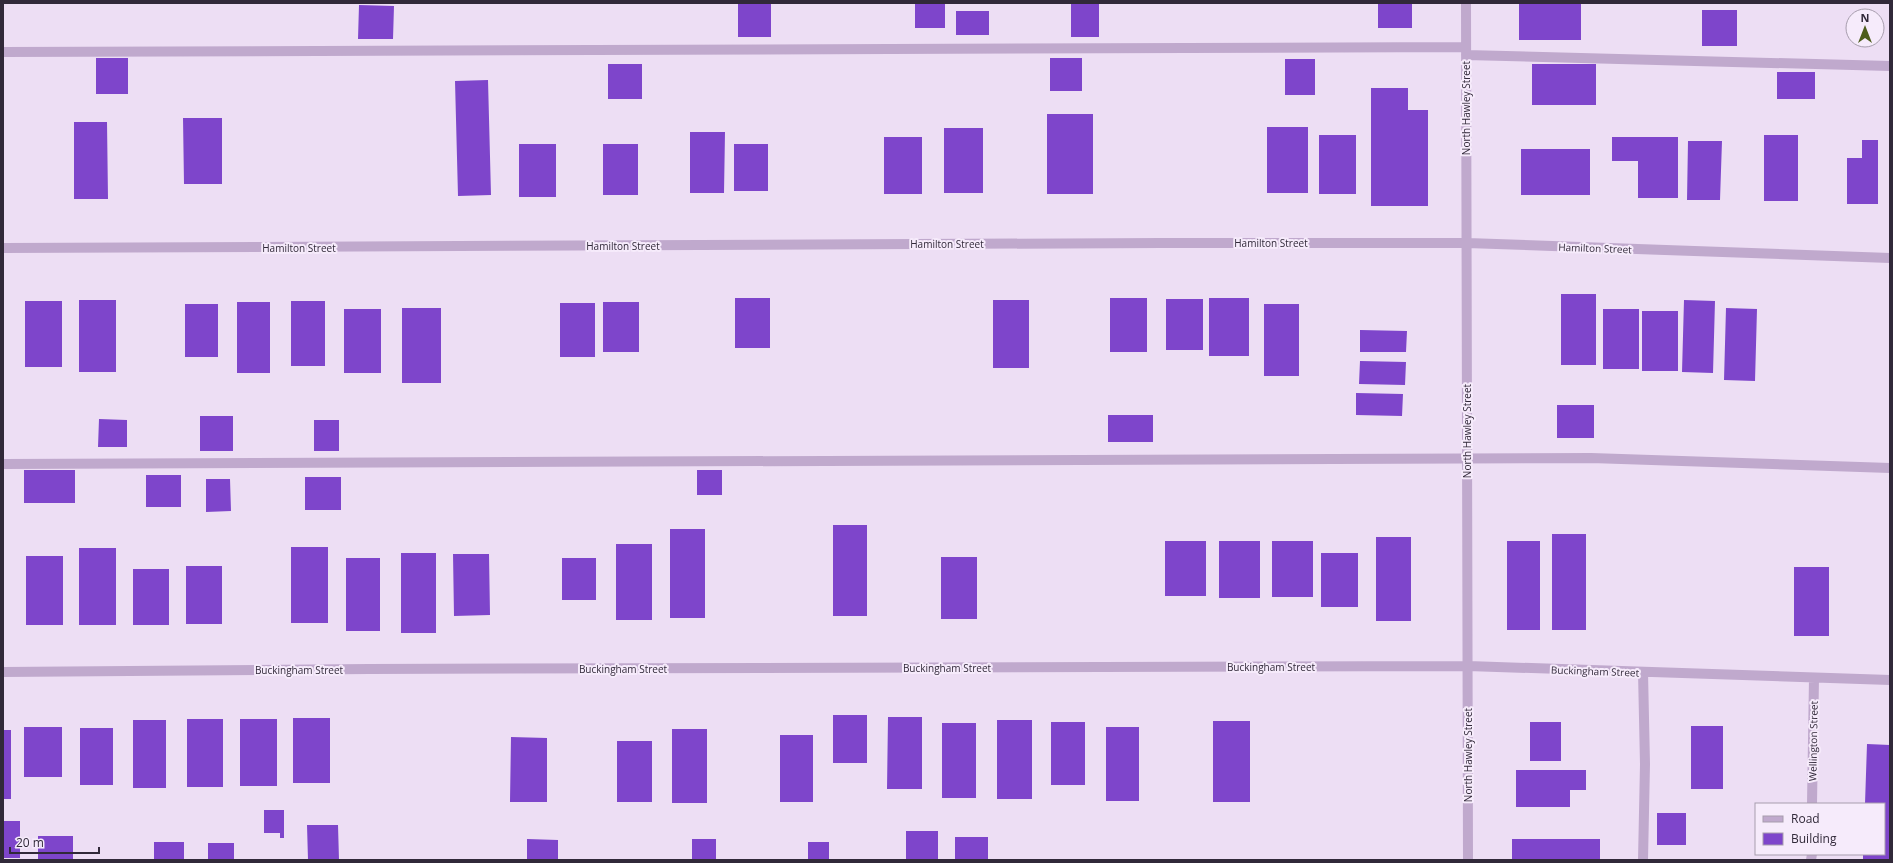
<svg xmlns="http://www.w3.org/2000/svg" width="1893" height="863" viewBox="0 0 1893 863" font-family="'Open Sans',sans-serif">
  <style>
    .building { fill: #7e45cb }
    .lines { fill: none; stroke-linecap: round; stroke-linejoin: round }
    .minor { stroke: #c0a9cd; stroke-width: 10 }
    .labels { text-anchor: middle; stroke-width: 4; stroke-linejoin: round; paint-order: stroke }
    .street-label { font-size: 10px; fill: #312939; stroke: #f6ebfb }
  </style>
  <rect width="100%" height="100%" fill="#eddef4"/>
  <!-- building -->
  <path class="building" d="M738,3H771V37H738Z
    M915,3H945V28H915Z
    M1071,3H1099V37H1071Z
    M1378,3H1412V28H1378Z
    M1519,3H1581V40H1519Z
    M359,5L394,6L393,39H358Z
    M1702,10H1737V46H1702Z
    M956,11H989V35H956Z
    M96,58H128V94H96Z
    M1050,58H1082V91H1050Z
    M1285,59H1315V95H1285Z
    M608,64H642V99H608Z
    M1532,64H1596V105H1532Z
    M1777,72H1815V99H1777Z
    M488,80L491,195L458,196L455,81Z
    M1371,88H1408V110H1428V206H1371Z
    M1047,114H1093V194H1047Z
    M183,118H222V184H184Z
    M74,122H107L108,199H74Z
    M1267,127H1308V193H1267Z
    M944,128H983V193H944Z
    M690,132H725L724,193H690Z
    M1319,135H1356V194H1319Z
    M1764,135H1798V201H1764Z
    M884,137H922V194H884Z
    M1612,137H1678V198H1638V161H1612Z
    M1862,140H1878V204H1847V158H1862Z
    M1688,141H1722L1720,200H1687Z
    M519,144H556V197H519Z
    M603,144H638V195H603Z
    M734,144H768V191H734Z
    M1521,149H1590V195H1521Z
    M1561,294H1596V365H1561Z
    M735,298H770V348H735Z
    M1110,298H1147V352H1110Z
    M1209,298H1249V356H1209Z
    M1166,299H1203V350H1166Z
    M79,300H116V372H79Z
    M993,300H1029V368H993Z
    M1684,300L1715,301L1713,373L1682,372Z
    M25,301H62V367H25Z
    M291,301H325V366H291Z
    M237,302H270V373H237Z
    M603,302H639V352H603Z
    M560,303H595V357H560Z
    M185,304H218V357H185Z
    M1264,304H1299V376H1264Z
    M402,308H441V383H402Z
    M1726,308L1757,309L1755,381L1724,380Z
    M344,309H381V373H344Z
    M1603,309H1639V369H1603Z
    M1642,311H1678V371H1642Z
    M1360,330L1407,331L1406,352H1360Z
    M1360,361L1406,362L1405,385L1359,384Z
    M1356,393L1403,394L1402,416L1356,415Z
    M1557,405H1594V438H1557Z
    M1108,415H1153V442H1108Z
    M200,416H233V451H200Z
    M99,419L127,420V447H98Z
    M314,420H339V451H314Z
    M24,470H75V503H24Z
    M697,470H722V495H697Z
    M146,475H181V507H146Z
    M305,477H341V510H305Z
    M206,479H230L231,511L206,512Z
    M833,525H867V616H833Z
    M670,529H705V618H670Z
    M1552,534H1586V630H1552Z
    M1376,537H1411V621H1376Z
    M1165,541H1206V596H1165Z
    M1219,541H1260V598H1219Z
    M1272,541H1313V597H1272Z
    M1507,541H1540V630H1507Z
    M616,544H652V620H616Z
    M291,547H328V623H291Z
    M79,548H116V625H79Z
    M401,553H436V633H401Z
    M1321,553H1358V607H1321Z
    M453,554H489L490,615L454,616Z
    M26,556H63V625H26Z
    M941,557H977V619H941Z
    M346,558H380V631H346Z
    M562,558H596V600H562Z
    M186,566H222V624H186Z
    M1794,567H1829V636H1794Z
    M133,569H169V625H133Z
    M833,715H867V763H833Z
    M888,717H922V789H887Z
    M293,718H330V783H293Z
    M187,719H223V787H187Z
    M240,719H277V786H240Z
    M133,720H166V788H133Z
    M997,720H1032V799H997Z
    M1213,721H1250V802H1213Z
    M1051,722H1085V785H1051Z
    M1530,722H1561V761H1530Z
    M942,723H976V798H942Z
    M1691,726H1723V789H1691Z
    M24,727H62V777H24Z
    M1106,727H1139V801H1106Z
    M80,728H113V785H80Z
    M672,729H707V803H672Z
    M3,730H11V799H3Z
    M780,735H813V802H780Z
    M511,737L547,738V802H510Z
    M617,741H652V802H617Z
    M1867,744L1890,745V860H1863V854H1884V804H1865Z
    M1516,770H1586V790H1570V807H1516Z
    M264,810H284V838H280V833H264Z
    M1657,813H1686V845H1657Z
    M3,821H20V858H3Z
    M307,825H338L339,860H308Z
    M906,831H938V860H906Z
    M38,836H73V860H38Z
    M955,837H988V860H955Z
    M527,839L558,840V860H527Z
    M692,839H716V860H692Z
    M1512,839H1600V860H1512Z
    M154,842H184V860H154Z
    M808,842H829V860H808Z
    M208,843H234V860H208Z"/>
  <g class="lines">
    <!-- minor -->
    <path class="minor" d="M1466,3L1468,860
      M3,52L1466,47
      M1466,55L1890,66
      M3,248L1161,243H1467L1890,258
      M3,464L1591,458L1890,468
      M3,672L369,669L1468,666L1890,680
      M1812,804L1814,678
      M1643,860L1645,764L1643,672
      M1811,860L1812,854"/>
  </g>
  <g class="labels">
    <!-- street labels -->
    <g class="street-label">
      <text transform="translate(1466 108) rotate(-90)" y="4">North Hawley Street</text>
      <text x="1271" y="247">Hamilton Street</text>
      <text x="947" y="248">Hamilton Street</text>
      <text x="623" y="250">Hamilton Street</text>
      <text x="299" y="252">Hamilton Street</text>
      <text transform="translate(1595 248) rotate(2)" y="4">Hamilton Street</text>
      <text transform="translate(1467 431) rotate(-90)" y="4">North Hawley Street</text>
      <text x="1271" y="671">Buckingham Street</text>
      <text x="947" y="672">Buckingham Street</text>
      <text x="623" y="673">Buckingham Street</text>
      <text x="299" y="674">Buckingham Street</text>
      <text transform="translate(1595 671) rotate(2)" y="4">Buckingham Street</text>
      <text transform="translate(1813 741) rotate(-89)" y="4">Wellington Street</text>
      <text transform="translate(1468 755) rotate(-90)" y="4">North Hawley Street</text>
    </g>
  </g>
  <!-- border -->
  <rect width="1893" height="863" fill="none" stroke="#312939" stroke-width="8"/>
  <!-- legend -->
  <rect x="1755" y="803" width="130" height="52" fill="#f6ebfb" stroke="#a79dad"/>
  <rect x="1763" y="816" width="20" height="6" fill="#c0a9cd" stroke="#a79dad"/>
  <text x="1791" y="823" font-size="12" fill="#312939">Road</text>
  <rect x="1763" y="833" width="20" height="12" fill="#7e45cb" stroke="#a79dad"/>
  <text x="1791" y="843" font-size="12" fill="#312939">Building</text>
  <!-- north arrow -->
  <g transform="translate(1865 28)"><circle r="19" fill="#f6ebfb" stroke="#a79dad"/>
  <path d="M0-3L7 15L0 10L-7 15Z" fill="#4d5d1c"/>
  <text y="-6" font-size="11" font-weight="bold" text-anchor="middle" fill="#312939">N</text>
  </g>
  <!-- scale -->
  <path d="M10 847v6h89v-6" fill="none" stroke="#312939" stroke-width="2"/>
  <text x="16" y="847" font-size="12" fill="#312939" stroke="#f6ebfb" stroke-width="3" paint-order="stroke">20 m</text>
</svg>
